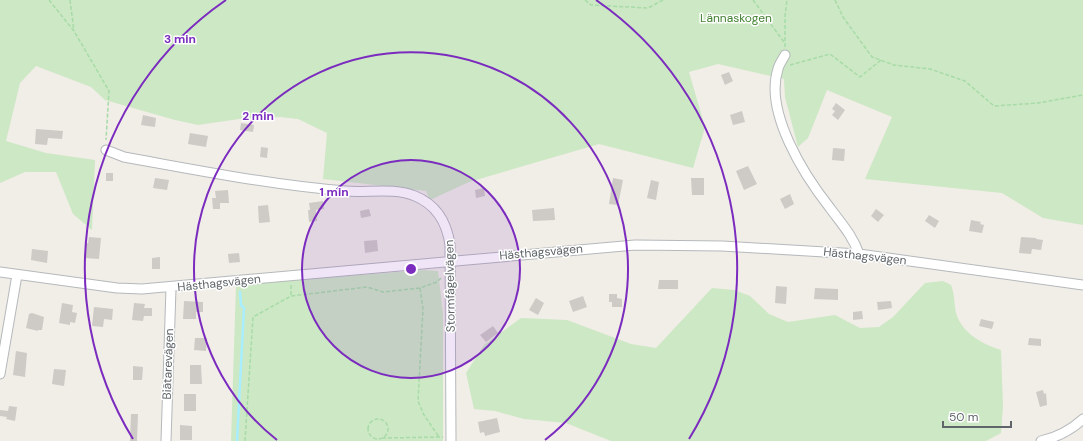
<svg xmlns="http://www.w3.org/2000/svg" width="1083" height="441" viewBox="0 0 1083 441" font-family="'DM Sans',sans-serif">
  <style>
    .green { fill: #cde8c4 }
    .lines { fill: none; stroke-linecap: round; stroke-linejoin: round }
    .stream { stroke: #a9eeff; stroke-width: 2.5 }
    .building { fill: #cecac6 }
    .minor-casing { stroke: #b5b9bc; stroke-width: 11 }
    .path { stroke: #a7dba8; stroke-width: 1.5; stroke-dasharray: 4 2; stroke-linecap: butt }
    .minor { stroke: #fff; stroke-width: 9 }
    .ring { fill: none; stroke: #7b2cbf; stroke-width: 2 }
    .labels { text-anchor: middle; stroke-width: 3; stroke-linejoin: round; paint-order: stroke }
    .park-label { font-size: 12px; fill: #428232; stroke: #fff }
    .street-label { font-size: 12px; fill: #5f6568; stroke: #fff }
    .centre { fill: #7b2cbf; stroke: #fff; stroke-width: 2 }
    .ring-label { font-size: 12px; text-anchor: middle; font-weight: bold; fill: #7b2cbf; stroke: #fff; stroke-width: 3; stroke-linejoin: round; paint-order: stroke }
  </style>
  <rect width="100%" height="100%" fill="#f1ede7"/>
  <!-- green -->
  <path class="green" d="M0,0H1083V225L1043,218L1002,193L865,179L892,117L827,90L808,138L798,147L785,97L784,79L718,64L689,72L705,127L693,168L599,144L469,182L430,200L426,191L323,179L327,133L298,119L280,117L239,119L198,125L175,120L105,100L91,87L36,66L20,83L6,141L46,153L95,160L92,230L73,214L56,172H25L0,183Z
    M423,270L438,271L443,314V441H231L236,285Z
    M943,281L951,285C954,293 954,298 955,307C957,330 981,344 1001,350L1003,406L1001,433L986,441H611L566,423L524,419L495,411L474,409L466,373L484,345L521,318L567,320L631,344L656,348L712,288L734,290L750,296L769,314L788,322L835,315L860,328L879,327L893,317L925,283Z"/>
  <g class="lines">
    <!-- stream -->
    <path class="stream" d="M237,441L244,308L241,305L240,292"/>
  </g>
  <!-- building -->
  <path class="building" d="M729,72L733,81L725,85L721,75Z
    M836,103L845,110L838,120L832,115L835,111L832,109Z
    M742,111L745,122L733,125L730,115Z
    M143,115L156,118L155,127L141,125Z
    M241,123L254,125L253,132L240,130Z
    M36,129L63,131L62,139L48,138L47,145L35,144Z
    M190,133L208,136L206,147L188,144Z
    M261,147L268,148L267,158L260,157Z
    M833,148L845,149L844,161L832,160Z
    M748,166L757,184L744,190L736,171Z
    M106,173H113V181H106Z
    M155,178L169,180L167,190L153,188Z
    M613,178L623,180L618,205L609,204Z
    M691,178H704V195H692Z
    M651,180L659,182L656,200L647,198Z
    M484,188L485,196L476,198L475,190Z
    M228,190L229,203H220V209H213L212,198H216L215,191Z
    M790,194L794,204L785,209L780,199Z
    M323,201L324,209L316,210L317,221L309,222L308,210H314H310L309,203Z
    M268,205L270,222L259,223L258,206Z
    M554,208L555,220L533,221L532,210Z
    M369,209L371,216L361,218L360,211Z
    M876,209L884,215L878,222L871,216Z
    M929,215L939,221L935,228L925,221Z
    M971,220L981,222L980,224L984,225L982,233L969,231Z
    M89,237L101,238L99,259L84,258L86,243H88Z
    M1021,237L1036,238V239L1043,240L1041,250L1032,249L1031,254L1019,253Z
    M377,240L378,251L365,253L364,241Z
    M32,249L48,251L47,263L31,260Z
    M239,253L240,262L229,263L228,254Z
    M160,257V269H152V258Z
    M659,280H678V289H658Z
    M776,286L787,287L786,304L775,303Z
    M815,288L838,289V300L814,299Z
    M609,294H617V298L622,299V307H612V302H609Z
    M583,296L587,307L573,312L569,301Z
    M536,298L544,303L538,315L529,310Z
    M184,301L203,302V312H196V319H183Z
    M891,301L892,308L878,310L877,302Z
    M62,303L73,305L72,312L77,313L75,323L70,322V325L59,323Z
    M134,303L145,304L144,308H152V316H144L143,321L132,320Z
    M94,307L113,309L112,320L104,319L103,327L92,326Z
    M862,311L863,319L853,320V312Z
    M32,313L44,317L42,330H38V331L26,328L29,314Z
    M981,319L994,322L992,329L979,326Z
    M493,326L498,333L486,342L480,335Z
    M195,338H207L206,351L194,350Z
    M1029,338L1041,339V346L1028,345Z
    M16,351L27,353L25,377L13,375Z
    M190,365H201L202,384H190Z
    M133,366L143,367L142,380H133Z
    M54,369L66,370L64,386L52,384Z
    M1043,390L1044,394L1046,393L1047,405L1040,407L1036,392Z
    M184,394H196V411H184Z
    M9,406L17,407L15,421L6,419L7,417L0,416V410L8,411Z
    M131,414H138L137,441H130Z
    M497,418L500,432L485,436L484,432L480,433L478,422Z
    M180,425L192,426V440H180Z"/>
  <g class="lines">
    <!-- minor casing -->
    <g class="minor-casing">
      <path id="minor" d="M785,55C783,59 779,64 778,69C764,112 804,175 830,208C841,223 853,236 859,254
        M106,150L124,157C197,170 271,185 346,191C367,193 394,187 415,196C437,205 447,223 450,245L451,441
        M0,272L117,288L142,289L635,245L722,246L859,254L1083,285
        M0,374L17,275
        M166,441L171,288
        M1041,441C1058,437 1070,431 1083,419"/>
    </g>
    <!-- path -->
    <path class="path" d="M49,0L74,31L109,91L106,140
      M70,0L74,31
      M585,0L591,5L648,8L663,0
      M753,0L784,42
      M835,0L843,17L872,57L894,65L930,69L965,81L994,106L1038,103L1083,95
      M785,47V16L787,0
      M790,65L830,54L860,77L881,60
      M291,285V296
      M420,288L423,309L418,401L424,415L439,437
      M368 429a10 10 0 1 1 20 0a10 10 0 1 1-20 0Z
      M382,438L443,437
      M245,441L253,317L291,296L367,287L383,292L420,288L437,282L441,278"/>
    <!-- minor -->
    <use href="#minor" class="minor"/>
  </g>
  <!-- distance rings -->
  <circle cx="411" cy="269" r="109" fill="#7b2cbf" fill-opacity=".12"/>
  <g class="ring">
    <circle cx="411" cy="269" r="109"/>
    <path d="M277 440A217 217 0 1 1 545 440"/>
    <path d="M133 439A326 326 0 0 1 226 0M596 0A326 326 0 0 1 689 439"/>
  </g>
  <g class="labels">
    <!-- park labels -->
    <g class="park-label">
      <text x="736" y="22">Lännaskogen</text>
    </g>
    <!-- street labels -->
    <g class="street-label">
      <text transform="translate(541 252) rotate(-5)" y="4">Hästhagsvägen</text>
      <text transform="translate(865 256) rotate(6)" y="4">Hästhagsvägen</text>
      <text transform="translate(219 283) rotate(-6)" y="4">Hästhagsvägen</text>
      <text transform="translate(450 286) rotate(-91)" y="4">Stormfågelvägen</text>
      <text transform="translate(168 364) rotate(-88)" y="4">Biätarevägen</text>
    </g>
  </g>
  <circle cx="411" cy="269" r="6" class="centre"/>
  <g class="ring-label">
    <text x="180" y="43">3 min</text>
    <text x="258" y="120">2 min</text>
    <text x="334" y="196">1 min</text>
  </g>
  <!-- scale -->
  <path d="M943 421v6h68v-6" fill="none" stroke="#5f6568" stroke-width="2"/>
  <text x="949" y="421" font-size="12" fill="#5f6568" stroke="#ffffff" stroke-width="3" paint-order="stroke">50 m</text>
</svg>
